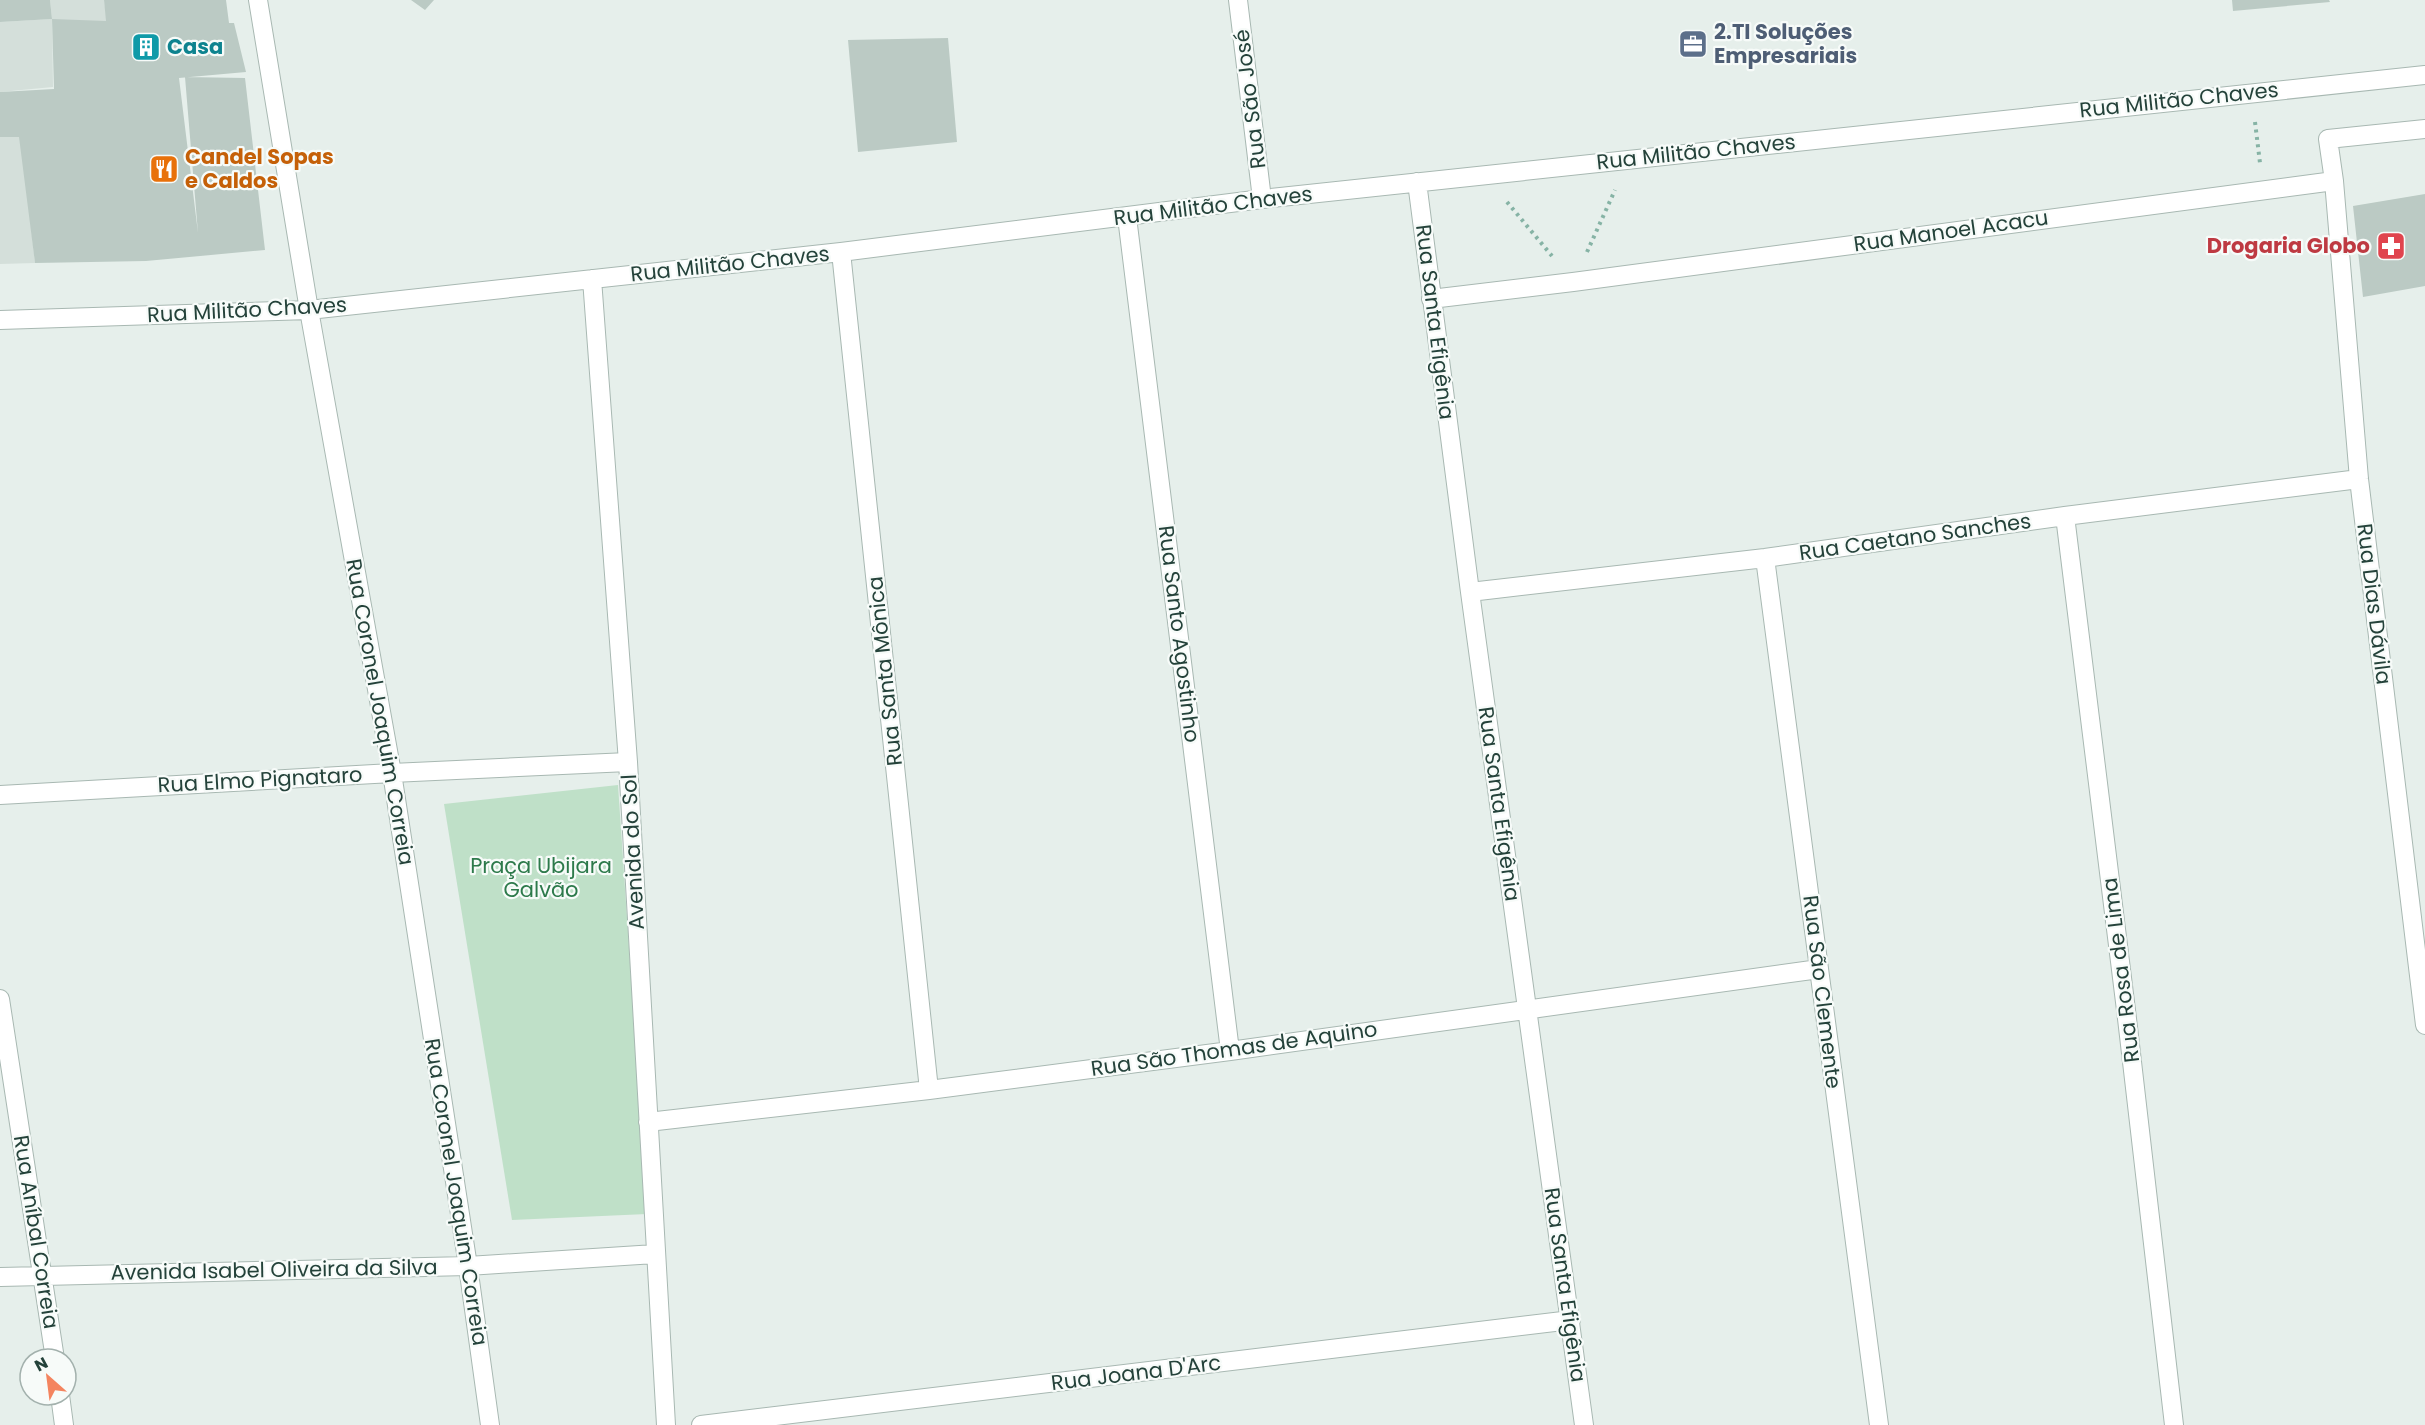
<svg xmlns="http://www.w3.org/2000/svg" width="2425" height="1425" viewBox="0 0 2425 1425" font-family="Poppins,sans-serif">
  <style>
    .built { fill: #d4dfda }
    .green { fill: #bfe0c8 }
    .building { fill: #bbcac4 }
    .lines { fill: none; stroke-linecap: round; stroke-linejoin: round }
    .minor-casing { stroke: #a8b8b2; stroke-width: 20 }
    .path { stroke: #86b3a5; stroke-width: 4; stroke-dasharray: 3 4.5; stroke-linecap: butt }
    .minor { stroke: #fff; stroke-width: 18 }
    .labels { text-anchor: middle; stroke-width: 4.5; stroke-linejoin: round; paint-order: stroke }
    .service-label { font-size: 21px; font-weight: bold; fill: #4e5e75; stroke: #f7fbf9; text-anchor: start }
    .culture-label { font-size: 21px; font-weight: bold; fill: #0d838f; stroke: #f7fbf9; text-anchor: start }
    .street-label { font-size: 21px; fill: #24423a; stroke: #f7fbf9 }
    .food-label { font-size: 21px; font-weight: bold; fill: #c56008; stroke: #f7fbf9; text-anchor: start }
    .health-label { font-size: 21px; font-weight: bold; fill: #be3a42; stroke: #f7fbf9; text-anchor: end }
    .park-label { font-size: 21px; fill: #2d7a4b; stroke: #f7fbf9 }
  </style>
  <rect width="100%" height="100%" fill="#e6efeb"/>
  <!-- built -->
  <path class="built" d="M50,0H104L107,22L52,20L53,87L0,92V22L52,19Z
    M0,137H21L35,263L0,264Z"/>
  <!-- green -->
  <path class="green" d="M618,785L647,1214L512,1220L444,804Z"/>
  <!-- building -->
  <path class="building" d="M0,0H50L52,19L0,22Z
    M104,0H226L229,23H234L246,72L179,78L198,233L185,77L245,78L265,250L146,261L35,263L19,137H0V92L54,89L52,19L106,21Z
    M411,0H434L425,10Z
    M2232,0H2329L2330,2L2233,11Z
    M948,38L957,142L858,152L848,40Z
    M2425,194V286L2363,297L2353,206Z"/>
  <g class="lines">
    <!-- minor casing -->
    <g class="minor-casing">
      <path id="minor" d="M258,0L309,310L392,773L468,1266L490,1425
        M1238,0L1262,199
        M2334,181L2359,479L2425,1025
        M1417,182L1470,592L1584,1425
        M1127,217L1230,1051
        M841,252L929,1090
        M592,279L628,762L666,1425
        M1431,299L1573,282L2334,181L2328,139L2425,129
        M0,320L309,310L841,252L1262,199L2425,75
        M2065,516L2126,1010L2174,1425
        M1765,558L1879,1425
        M1470,592L1765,558L2065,516L2359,479
        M0,795L392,773L628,762
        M0,999L55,1359
        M648,1122L929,1090L1230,1051L1819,969
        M0,1277L468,1266L655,1254
        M60,1395L64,1425
        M701,1425L1571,1320"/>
    </g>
    <!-- path -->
    <path class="path" d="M2255,122L2260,163
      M1507,202L1552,256
      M1587,252L1615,190"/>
    <!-- minor -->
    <use href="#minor" class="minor"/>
  </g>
  <!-- icons -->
  <defs>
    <g id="office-square" transform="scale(1.5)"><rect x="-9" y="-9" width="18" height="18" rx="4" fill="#5c6f8a" stroke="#f7fbf9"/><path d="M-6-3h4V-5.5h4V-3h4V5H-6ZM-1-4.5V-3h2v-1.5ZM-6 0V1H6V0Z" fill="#fff"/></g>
    <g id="building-square" transform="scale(1.5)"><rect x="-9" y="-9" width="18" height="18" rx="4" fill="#0f9aa8" stroke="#f7fbf9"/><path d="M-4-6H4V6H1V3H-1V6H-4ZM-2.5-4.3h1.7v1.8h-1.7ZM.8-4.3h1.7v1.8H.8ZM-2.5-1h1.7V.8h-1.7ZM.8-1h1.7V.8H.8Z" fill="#fff"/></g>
    <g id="restaurant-square" transform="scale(1.5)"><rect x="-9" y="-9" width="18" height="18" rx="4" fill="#e8710a" stroke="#f7fbf9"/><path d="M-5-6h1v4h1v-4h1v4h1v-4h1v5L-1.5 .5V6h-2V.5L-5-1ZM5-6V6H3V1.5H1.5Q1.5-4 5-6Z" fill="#fff"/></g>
    <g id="pharmacy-square" transform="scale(1.5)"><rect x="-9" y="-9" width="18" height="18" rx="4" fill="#e0444e" stroke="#f7fbf9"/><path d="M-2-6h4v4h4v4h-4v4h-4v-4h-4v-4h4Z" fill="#fff"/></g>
  </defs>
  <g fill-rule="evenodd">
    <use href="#office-square" x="1693" y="44"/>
    <use href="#building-square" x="146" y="47"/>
    <use href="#restaurant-square" x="164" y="169"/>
    <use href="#pharmacy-square" x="2391" y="246"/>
  </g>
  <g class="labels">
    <!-- service labels -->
    <g class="service-label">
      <text x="1714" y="39">2.TI Soluções<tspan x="1714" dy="24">Empresariais</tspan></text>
    </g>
    <!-- culture labels -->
    <g class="culture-label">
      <text x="167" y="54">Casa</text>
    </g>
    <!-- street labels -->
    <g class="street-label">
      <text transform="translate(1250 99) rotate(-97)" y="7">Rua São José</text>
      <text transform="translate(2179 100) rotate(-6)" y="7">Rua Militão Chaves</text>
      <text transform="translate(1696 152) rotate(-6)" y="7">Rua Militão Chaves</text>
      <text transform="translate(1213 206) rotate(-7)" y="7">Rua Militão Chaves</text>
      <text transform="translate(1951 231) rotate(-8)" y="7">Rua Manoel Acacu</text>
      <text transform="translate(730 264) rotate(-6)" y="7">Rua Militão Chaves</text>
      <text transform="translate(247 310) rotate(-3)" y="7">Rua Militão Chaves</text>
      <text transform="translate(1435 322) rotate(83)" y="7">Rua Santa Efigênia</text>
      <text transform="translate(1915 537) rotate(-8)" y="7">Rua Caetano Sanches</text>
      <text transform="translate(2374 604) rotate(83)" y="7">Rua Dias Dávila</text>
      <text transform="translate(1179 634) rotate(83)" y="7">Rua Santo Agostinho</text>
      <text transform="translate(885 671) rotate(-96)" y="7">Rua Santa Mônica</text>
      <text transform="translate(380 712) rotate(80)" y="7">Rua Coronel Joaquim Correia</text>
      <text transform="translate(260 780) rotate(-3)" y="7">Rua Elmo Pignataro</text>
      <text transform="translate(1499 804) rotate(82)" y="7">Rua Santa Efigênia</text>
      <text transform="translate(633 852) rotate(-93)" y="7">Avenida do Sol</text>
      <text transform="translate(2121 970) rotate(-97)" y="7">Rua Rosa de Lima</text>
      <text transform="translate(1822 992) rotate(83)" y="7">Rua São Clemente</text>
      <text transform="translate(1234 1049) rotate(-8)" y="7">Rua São Thomas de Aquino</text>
      <text transform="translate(456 1192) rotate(81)" y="7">Rua Coronel Joaquim Correia</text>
      <text transform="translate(36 1232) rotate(81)" y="7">Rua Aníbal Correia</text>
      <text transform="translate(274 1270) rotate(-1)" y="7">Avenida Isabel Oliveira da Silva</text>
      <text transform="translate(1565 1285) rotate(82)" y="7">Rua Santa Efigênia</text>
      <text transform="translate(1136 1373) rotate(-7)" y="7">Rua Joana D'Arc</text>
    </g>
    <!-- food labels -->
    <g class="food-label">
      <text x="185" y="164">Candel Sopas<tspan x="185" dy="24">e Caldos</tspan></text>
    </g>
    <!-- health labels -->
    <g class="health-label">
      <text x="2370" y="253">Drogaria Globo</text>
    </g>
    <!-- park labels -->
    <g class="park-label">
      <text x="541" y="873">Praça Ubijara<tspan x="541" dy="24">Galvão</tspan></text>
    </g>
  </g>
  <!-- north arrow -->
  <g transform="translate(48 1377) rotate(332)"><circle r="28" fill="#f7fbf9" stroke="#a3b1ad" stroke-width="1.5"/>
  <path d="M0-4.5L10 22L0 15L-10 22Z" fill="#f4845f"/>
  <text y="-9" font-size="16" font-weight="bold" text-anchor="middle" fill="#24423a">N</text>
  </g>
</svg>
